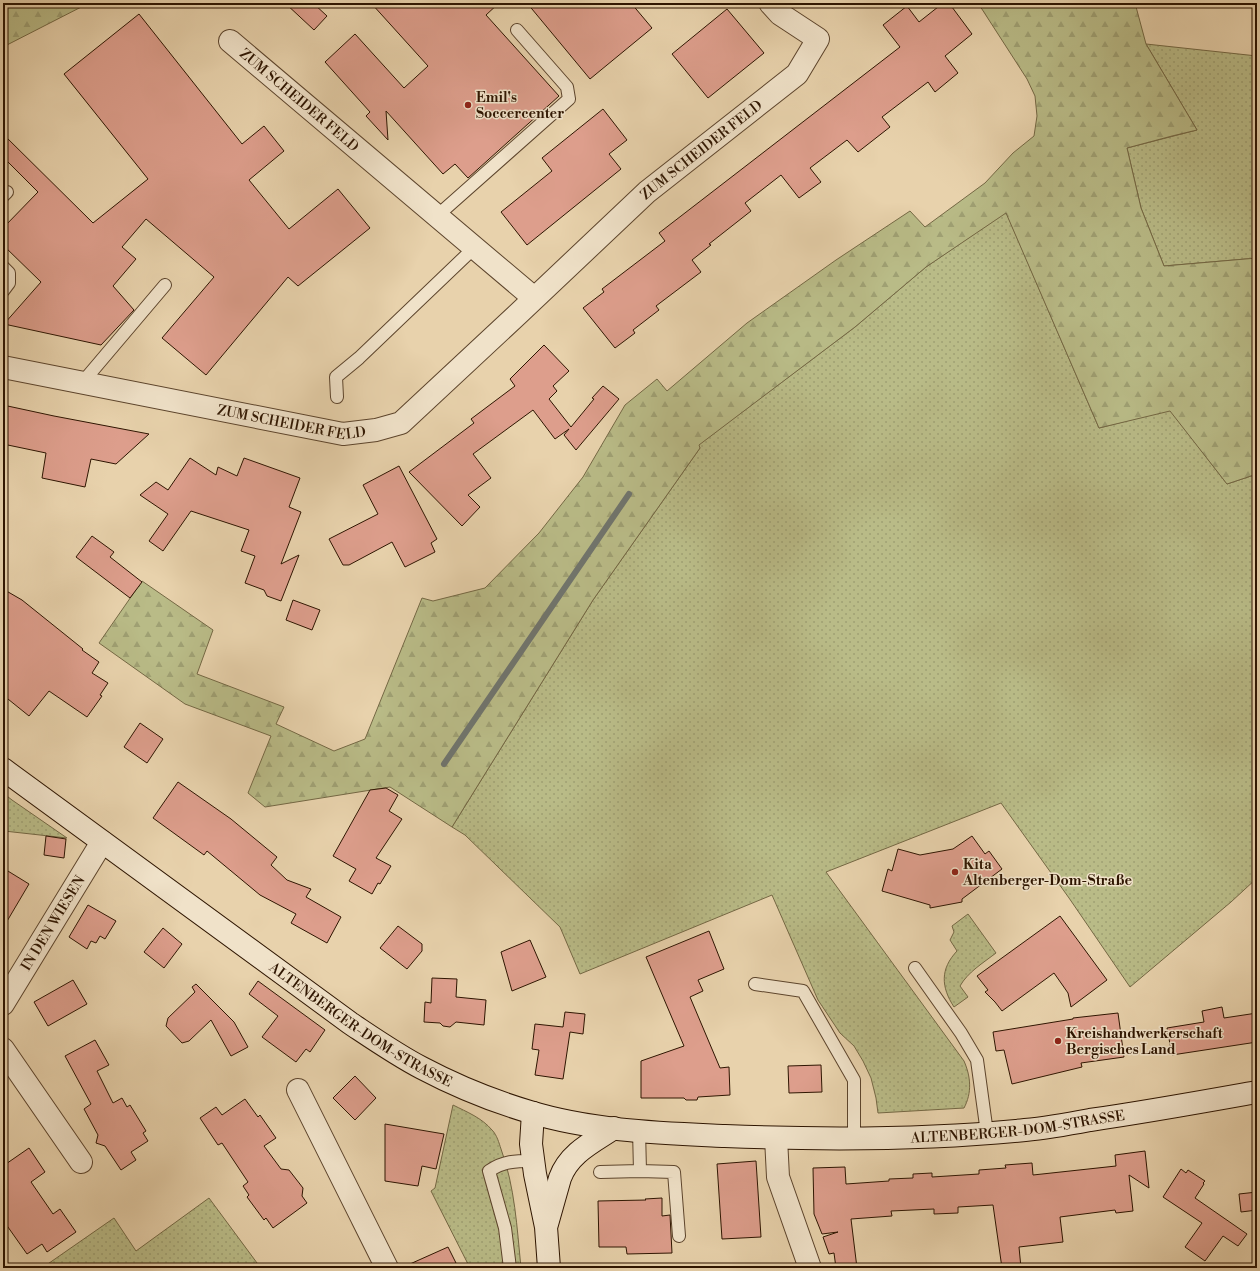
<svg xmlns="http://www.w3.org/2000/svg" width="1260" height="1271" viewBox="0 0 1260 1271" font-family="'Libre Bodoni',serif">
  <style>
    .grass { fill: url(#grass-dots); stroke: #746844 }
    .forest { fill: url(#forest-firs); stroke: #746844 }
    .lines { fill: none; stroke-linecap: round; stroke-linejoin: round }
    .stream { stroke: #70756e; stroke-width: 6 }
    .building { fill: #dd9e8c; stroke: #2e1501 }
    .service-casing { stroke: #5c442c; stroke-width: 14 }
    .minor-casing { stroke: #5c442c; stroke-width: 24 }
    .secondary-casing { stroke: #2e1501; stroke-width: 24 }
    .service { stroke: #f0e2c9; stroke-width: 12 }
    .minor { stroke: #f0e2c9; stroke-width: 22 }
    .secondary { stroke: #f0e2c9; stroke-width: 22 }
    .poi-dot { fill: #8f2418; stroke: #f0e2c9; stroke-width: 1.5 }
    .labels { text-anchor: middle; stroke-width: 3; stroke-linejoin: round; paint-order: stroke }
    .poi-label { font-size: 14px; font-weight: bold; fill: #2e1501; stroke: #f0e2c9; text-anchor: start }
    .street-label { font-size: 14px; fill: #2e1501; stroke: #f0e2c9 }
  </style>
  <defs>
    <pattern id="grass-dots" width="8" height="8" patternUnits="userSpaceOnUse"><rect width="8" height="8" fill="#b9bb87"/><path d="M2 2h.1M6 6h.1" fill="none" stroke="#9fa073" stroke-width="1.8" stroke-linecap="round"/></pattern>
    <pattern id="forest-firs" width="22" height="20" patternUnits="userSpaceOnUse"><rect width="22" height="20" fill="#b9bb87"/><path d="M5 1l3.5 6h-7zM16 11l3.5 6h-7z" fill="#9fa073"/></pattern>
  </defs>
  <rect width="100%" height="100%" fill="#e8d2ac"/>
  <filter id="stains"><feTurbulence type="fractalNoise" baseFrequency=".005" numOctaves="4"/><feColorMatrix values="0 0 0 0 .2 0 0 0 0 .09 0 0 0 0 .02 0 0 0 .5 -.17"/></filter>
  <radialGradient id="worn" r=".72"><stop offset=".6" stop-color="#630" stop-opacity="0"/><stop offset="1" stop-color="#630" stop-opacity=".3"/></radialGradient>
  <!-- grass -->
  <path class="grass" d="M1146,44L1257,56V258L1164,266L1141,208L1127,148L1197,130Z
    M1006,212L1099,428L1170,410L1227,484L1257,474V878L1231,902L1130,987L1069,898L1001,803L826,872L964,1061C971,1077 972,1093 964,1108L878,1113L876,1098L871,1078L863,1061L854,1046L840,1033L818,1000L772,895L580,974L560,927L465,835L452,827L593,600L700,448L698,445L855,327L926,267Z
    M3,793L12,800L67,838L4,831L3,833Z
    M968,914L996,953C983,963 968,972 960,986L968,997L954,1007C941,987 940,969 957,951L950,940L954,932L952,926Z
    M453,1105C467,1112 482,1118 492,1130C497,1135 499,1143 501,1149C515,1187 517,1228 521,1268H470L431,1191L435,1188Z
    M209,1198L260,1267L259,1268H42L114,1218L136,1251Z"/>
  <!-- forest -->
  <path class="forest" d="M3,3H89L3,47Z
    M978,3H1135L1146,44L1197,130L1172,136L1127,148L1141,208L1164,266L1257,258V474L1227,484L1170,411L1099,428L1006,213L926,267L855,327L699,445L700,448L593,600L452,827L390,787L265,807L248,793L271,736L185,704L99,643L142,581L213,630L197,674L284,707L276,724L334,751L365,739L422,598L433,601L485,588L539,533L583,477L625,405L657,379L667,391L747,323L836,260L910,211L925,227L985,183L1013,153L1034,136L1037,116L1035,96L1027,79Z"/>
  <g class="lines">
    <!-- stream -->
    <path class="stream" d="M444,764L629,494"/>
  </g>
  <!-- building -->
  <path class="building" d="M285,3H313L327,16L314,30Z
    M371,3H499L486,15L559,96L468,178L455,164L443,174L386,111L388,140L366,116L370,112L325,62L355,34L404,88L428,66Z
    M527,3H631L652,28L590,79Z
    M943,3H949L972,34L945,56L958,73L935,92L928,82L882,117L890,127L858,152L847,140L810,168L821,182L799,198L781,175L745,203L751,211L709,244L711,245L692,260L701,272L656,306L659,310L633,330L635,333L615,348L583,308L604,292L602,289L665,241L659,233L900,47L883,25L907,6L919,22Z
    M727,9L764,53L708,98L672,54Z
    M139,14L242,144L264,126L284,151L249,180L289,229L338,189L370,228L298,286L288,277L206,375L162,338L214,277L146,219L122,247L136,259L113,286L134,310L101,345L4,324L41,282L3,245V228L38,192L3,157V134L93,223L148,179L64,74Z
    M603,109L627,140L609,154L621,169L527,245L501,212L552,171L542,158Z
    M544,345L569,371L553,386L557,391L549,399L571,427L594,399L592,398L603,386L619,399L576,450L564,435L569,429L555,439L533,410L473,454L491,478L468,495L480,507L462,526L409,472L474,423L471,419L515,386L510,379Z
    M3,405L54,416L149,434L116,464L91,459L85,487L42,478L46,453L3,444Z
    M190,458L216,475L218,467L237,476L244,458L300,478L289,507L301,512L281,564L299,555L281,601L267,596L264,590L245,583L255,556L241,551L249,530L191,511L163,551L149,541L168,514L140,495L156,482L168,490Z
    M399,466L437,539L431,543L435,552L405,567L392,542L349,565H343L329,539L378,514L363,485Z
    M92,536L114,552L110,557L142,582L130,598L76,557Z
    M3,589L22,600L83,649L82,650L99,662L92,673L108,683L100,695L102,696L87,717L49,691L29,716L3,695Z
    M293,600L320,610L312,630L286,620Z
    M140,723L163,739L147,763L124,747Z
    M178,782L231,819L277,857L271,865L287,880L311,889L306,897L341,917L327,943L291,923L296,914L260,895L207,851L204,855L153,818Z
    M386,788L398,795L389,811L402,819L376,858L391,866L380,884L378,883L372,894L349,881L356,869L333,856L370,790Z
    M46,836L66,839L64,858L44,855Z
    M972,836L985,854L989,851L1002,869L962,899V902L930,908V905L882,891L888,869L892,871L898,849L920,855L953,849Z
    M3,868L29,884L3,928Z
    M88,905L116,921L105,939L100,936L96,943L91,941L87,949L69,937Z
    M1060,916L1107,980L1071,1007L1068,993L1054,973L1002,1011L995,1002L985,992L988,990L977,976Z
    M398,926L422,944V951L407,969L380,948Z
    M163,928L182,944L164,968L144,952Z
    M709,931L724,969L698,980L703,991L690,997L720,1068L729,1067L730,1095L698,1097L697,1100H686L684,1098H641V1061L684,1046L646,957Z
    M530,940L546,977L512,991L501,952Z
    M432,978L457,979L456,997L486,1000L484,1025L456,1022L450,1027L443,1026L440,1023L424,1022L425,1002L431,1003Z
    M73,980L87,1004L48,1026L34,1002Z
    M258,981L325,1030L310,1052L306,1049L296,1062L262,1037L278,1016L249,994Z
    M196,984L234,1022L248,1047L231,1056L211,1020L189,1041L182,1043L166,1026L168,1018L195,992L192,987Z
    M1222,1007L1224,1018L1257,1013V1042L1172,1055L1167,1028L1204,1022L1202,1011Z
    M565,1012L585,1014L583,1034L570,1032L563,1079L535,1075L539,1050L532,1049L535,1024L563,1027Z
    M1118,1013L1124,1057L1081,1063L1082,1067L1012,1084L1004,1050L996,1051L993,1032L1073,1019V1018Z
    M95,1040L109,1065L97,1071L113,1103L122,1098L127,1107L130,1105L146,1131L143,1133L148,1141L131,1152L136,1160L121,1170L105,1146L96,1143L98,1135L84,1109L91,1104L65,1056Z
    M821,1065L822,1092L789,1093L788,1066Z
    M355,1076L376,1098L355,1120L333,1098Z
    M245,1099L258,1117L260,1115L276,1138L264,1146L281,1169L289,1170L303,1188L302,1196L307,1203L273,1228L266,1218L264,1220L247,1197L249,1195L243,1186L248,1182L222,1143L218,1145L200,1118L216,1107L222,1115Z
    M385,1124L444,1134L436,1169L422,1166L418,1186L385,1181Z
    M29,1148L45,1172L31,1182L53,1214L60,1209L76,1232L47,1252L42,1244L27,1254L3,1220V1166Z
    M1145,1151L1149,1188L1129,1175L1133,1211L1116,1213L1115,1210L1060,1217L1063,1242L1019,1247L1021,1268H1002L993,1205L958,1207V1213L934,1214V1209L891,1211L892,1216L851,1219L857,1268H836L834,1253L829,1254L823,1237L838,1232L822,1234L814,1214L813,1168L845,1167L846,1184L889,1181V1179L913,1178V1174L932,1173V1177L979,1174V1170L1006,1168L1005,1165L1032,1163L1033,1175L1116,1166L1115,1155Z
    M756,1161L761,1237L722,1239L717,1164Z
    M1181,1169L1186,1173L1188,1170L1205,1181L1203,1183L1204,1184L1195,1198L1247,1234L1238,1246L1223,1236L1205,1261L1185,1247L1202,1223L1163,1197Z
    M1257,1192V1210L1241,1212L1239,1194Z
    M662,1198V1216L670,1215L672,1253L627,1254L626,1247H599L598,1201L646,1200L645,1199Z
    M448,1247L456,1263L446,1268H401Z"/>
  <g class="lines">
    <!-- service casing -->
    <g class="service-casing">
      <path id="service" d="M3,196L7,192
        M437,216L569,99L567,87L517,30
        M3,267L9,273V283L3,291
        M82,383L165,285
        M337,397L336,377L359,358L474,248
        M915,968L961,1033L977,1060L987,1133
        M755,984L803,991L854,1080V1138
        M639,1130L640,1171L674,1172L679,1236
        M600,1172L640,1171
        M510,1268L505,1228L489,1171C504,1161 515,1161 533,1161"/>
    </g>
    <!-- minor casing -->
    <g class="minor-casing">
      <g id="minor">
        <path id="s1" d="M230,41L534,298"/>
        <path id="s2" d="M3,367L343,434L376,430L401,423L518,314L647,192L797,74L818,39L780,14L770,3"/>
        <path id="s3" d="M3,1004L102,842"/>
        <path d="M3,1049L81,1162"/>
        <path d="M298,1090L387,1268"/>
        <path d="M776,1138L778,1177L810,1268"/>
      </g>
    </g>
    <!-- secondary casing -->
    <g class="secondary-casing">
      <g id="secondary">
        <path id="s4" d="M3,769L350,1023C374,1039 397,1055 422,1068C456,1086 493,1101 530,1112C592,1131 661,1133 725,1136C825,1140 926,1140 1025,1130C1047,1128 1069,1124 1090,1120C1146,1112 1201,1102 1257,1092"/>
        <path d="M533,1113L531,1144L535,1174L546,1227L549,1268"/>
        <path d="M547,1224L560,1178C569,1153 593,1142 614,1128"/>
      </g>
    </g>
    <!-- service -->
    <use href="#service" class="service"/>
    <!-- minor -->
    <use href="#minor" class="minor"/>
    <!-- secondary -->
    <use href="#secondary" class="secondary"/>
  </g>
  <!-- markers -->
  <g class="poi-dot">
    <circle cx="468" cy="105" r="4"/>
    <circle cx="955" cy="872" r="4"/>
    <circle cx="1058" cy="1041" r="4"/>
  </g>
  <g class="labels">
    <!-- poi labels -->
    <g class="poi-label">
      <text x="476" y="102">Emil's<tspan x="476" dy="16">Soccercenter</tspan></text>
      <text x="963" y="869">Kita<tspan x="963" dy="16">Altenberger-Dom-Straße</tspan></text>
      <text x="1066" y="1038">Kreishandwerkerschaft<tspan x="1066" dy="16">Bergisches Land</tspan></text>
    </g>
    <!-- street labels -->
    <g class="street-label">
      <text dy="5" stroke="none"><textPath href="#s1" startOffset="91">ZUM SCHEIDER FELD</textPath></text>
      <text dy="5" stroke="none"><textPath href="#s2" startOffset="812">ZUM SCHEIDER FELD</textPath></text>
      <text dy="5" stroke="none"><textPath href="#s2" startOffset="294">ZUM SCHEIDER FELD</textPath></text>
      <text dy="5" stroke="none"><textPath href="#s3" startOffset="95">IN DEN WIESEN</textPath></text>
      <text dy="5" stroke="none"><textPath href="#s4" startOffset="440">ALTENBERGER-DOM-STRASSE</textPath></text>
      <text dy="5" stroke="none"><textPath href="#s4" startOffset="1122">ALTENBERGER-DOM-STRASSE</textPath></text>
    </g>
  </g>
  <!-- margin -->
  <rect width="1260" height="1271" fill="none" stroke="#e8d2ac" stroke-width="16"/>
  <rect x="4" y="4" width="1252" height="1263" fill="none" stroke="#2e1501" stroke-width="2"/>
  <rect x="8" y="8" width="1244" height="1255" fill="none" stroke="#2e1501"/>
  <rect width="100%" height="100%" filter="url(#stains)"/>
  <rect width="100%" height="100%" fill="url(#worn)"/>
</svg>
